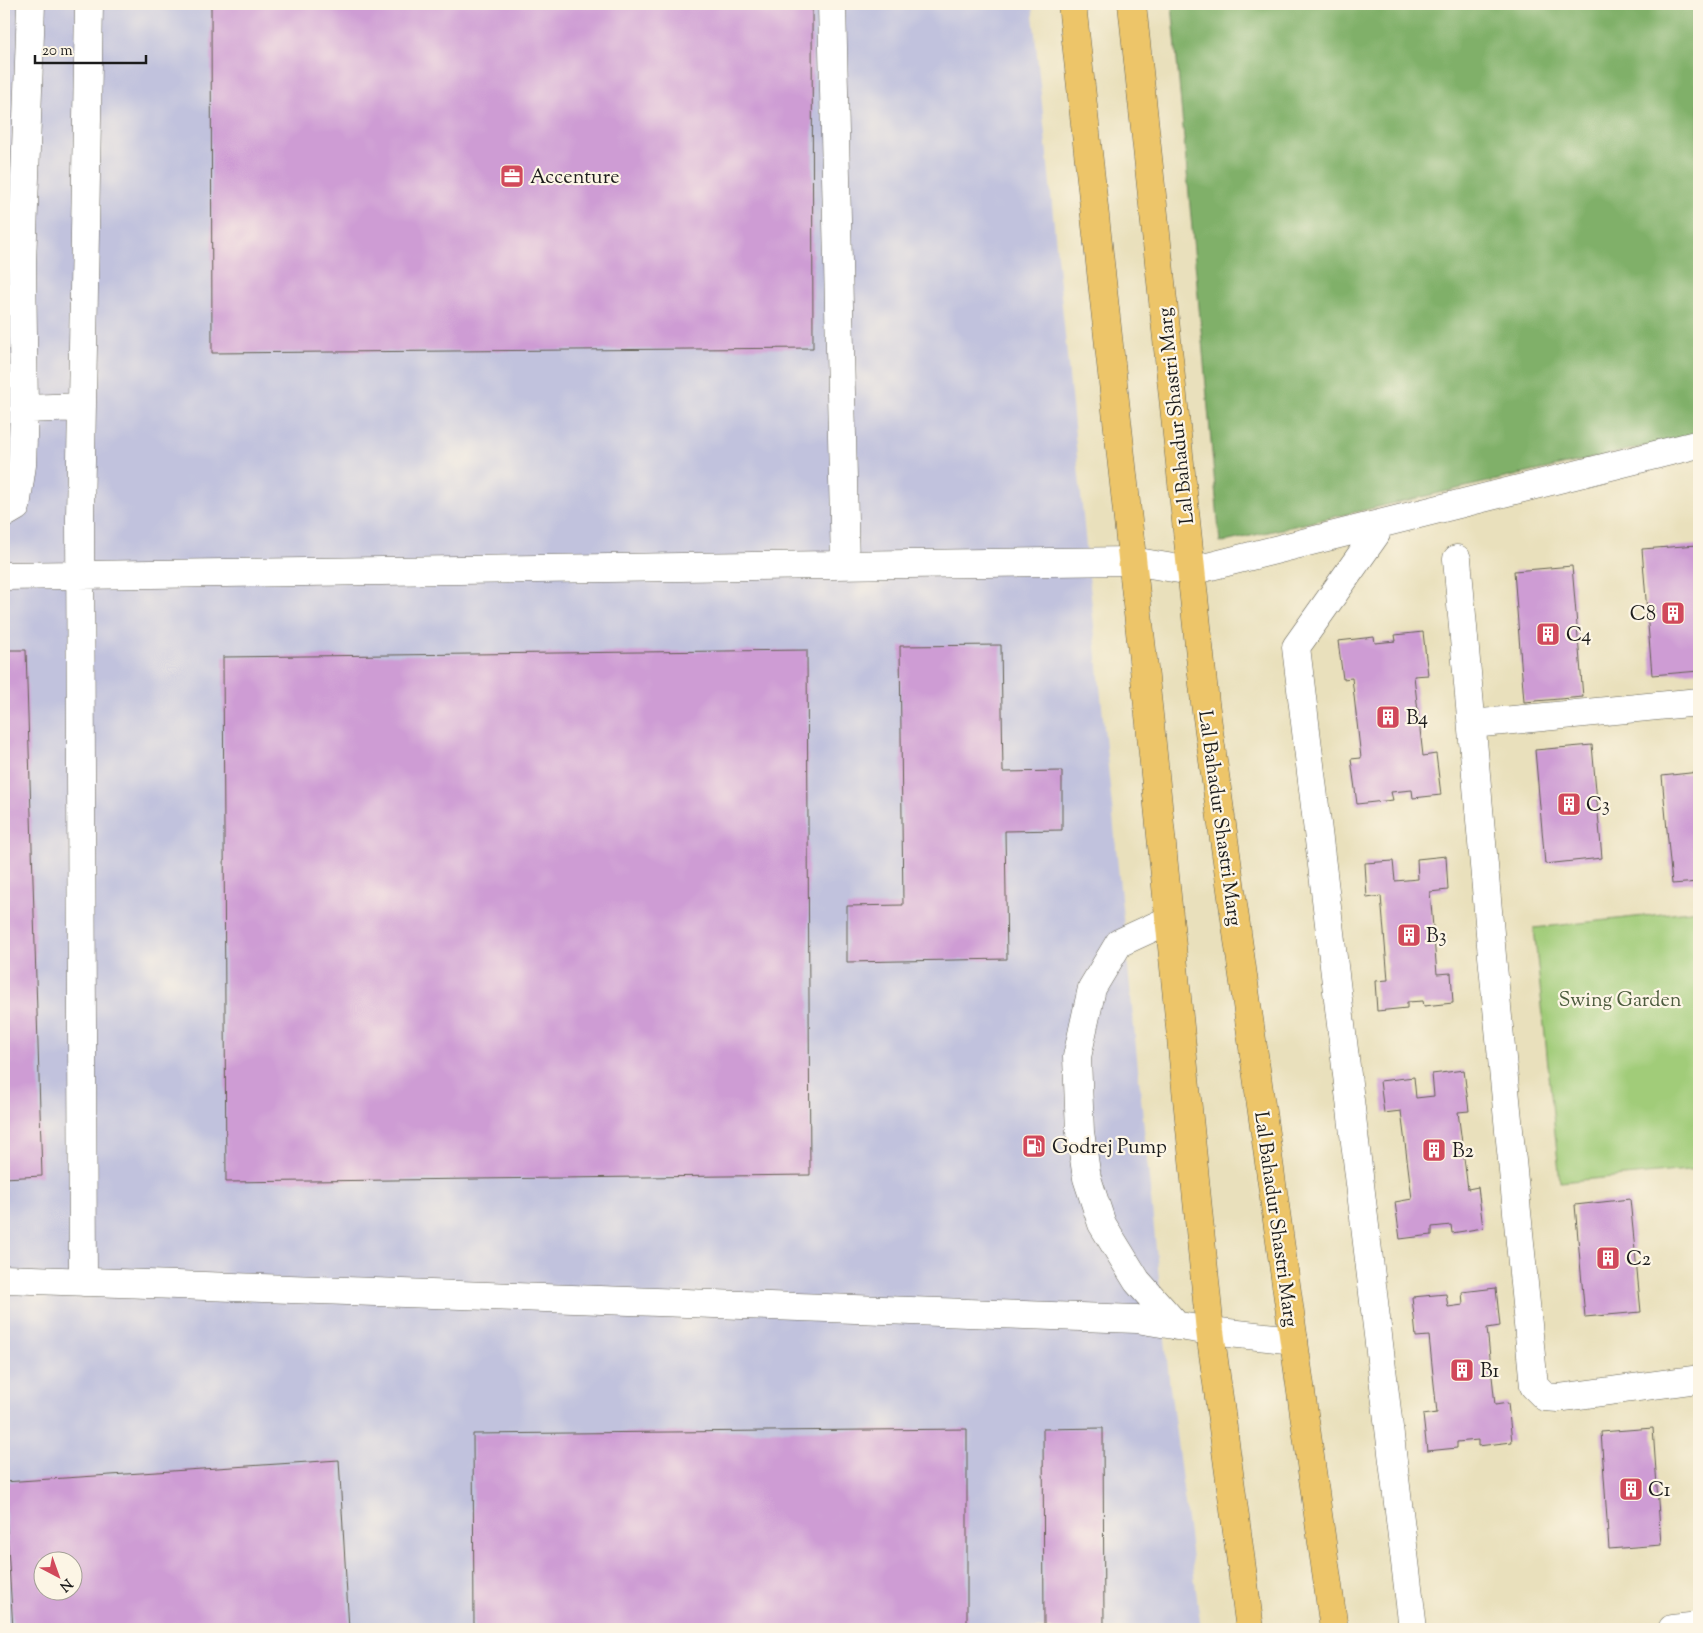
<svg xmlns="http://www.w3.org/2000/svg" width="1703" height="1633" viewBox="0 0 1703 1633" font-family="'Sorts Mill Goudy',serif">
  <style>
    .industrial { fill: #c1c2dd; fill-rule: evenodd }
    .green { fill: #a1cc79; stroke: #5e744a }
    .forest { fill: #80b069; stroke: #4e6642 }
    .building { fill: #ce9cd4; fill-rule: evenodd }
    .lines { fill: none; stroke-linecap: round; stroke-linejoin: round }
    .minor-casing { stroke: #646154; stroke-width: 29 }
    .major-casing { stroke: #646154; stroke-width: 29 }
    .minor { stroke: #fff; stroke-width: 28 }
    .major { stroke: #edc569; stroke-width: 28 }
    .labels { text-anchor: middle; stroke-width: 4.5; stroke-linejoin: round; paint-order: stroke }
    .poi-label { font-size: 20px; fill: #1c1c1c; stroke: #fcf5e5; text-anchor: start }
    .street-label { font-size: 20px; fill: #1c1c1c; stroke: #fcf5e5 }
    .park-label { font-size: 20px; fill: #4b5a3d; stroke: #fcf5e5 }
  </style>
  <rect width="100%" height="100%" fill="#fcf5e5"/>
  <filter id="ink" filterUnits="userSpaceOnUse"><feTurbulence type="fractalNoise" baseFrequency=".02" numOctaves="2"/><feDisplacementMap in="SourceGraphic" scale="10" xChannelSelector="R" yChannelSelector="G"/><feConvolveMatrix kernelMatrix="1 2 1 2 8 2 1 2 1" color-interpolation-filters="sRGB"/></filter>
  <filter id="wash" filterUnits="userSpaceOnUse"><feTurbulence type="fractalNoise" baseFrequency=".0096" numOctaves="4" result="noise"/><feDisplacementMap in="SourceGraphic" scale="20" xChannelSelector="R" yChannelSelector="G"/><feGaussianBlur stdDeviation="1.12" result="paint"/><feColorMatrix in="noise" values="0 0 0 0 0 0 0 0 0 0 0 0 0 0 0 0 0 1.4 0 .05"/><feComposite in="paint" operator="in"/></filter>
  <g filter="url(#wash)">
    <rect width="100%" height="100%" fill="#e9e0bc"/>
    <!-- industrial -->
    <path class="industrial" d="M4,4H1032L1169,1379L1201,1629H4ZM42,1560H72V1590H42Z"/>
    <!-- green -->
    <path class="green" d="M1699,910V1169L1560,1182L1534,928Z"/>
    <!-- forest -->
    <path class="forest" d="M1172,4H1699V434L1220,543Z"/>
    <g id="blocks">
      <!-- building -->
      <path class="building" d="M211,4H812L813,348L212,353Z
        M1698,545L1699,671L1652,675L1642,549Z
        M1572,566L1583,697L1524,702L1514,571Z
        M1423,632L1428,675L1414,676L1423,756L1436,754L1441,795L1413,798L1412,790L1391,792L1393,800L1357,804L1351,759L1361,758L1352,678L1343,679L1338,641L1374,637L1375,643L1396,641L1395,635Z
        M1001,645L1003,772L1062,771V830L1005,831L1007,959L847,962V906L903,905L900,646Z
        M4,650H26L42,1176L4,1178Z
        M807,650L810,1175L226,1182L223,657Z
        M1592,745L1602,858L1545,864L1535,750Z
        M1699,772V882L1672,884L1662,776Z
        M1446,856L1448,890L1430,892L1437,974L1451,973L1453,1003L1424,1006L1423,1001L1407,1002V1008L1377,1011L1375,981L1388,980L1381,896L1367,898L1365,863L1393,861L1395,881L1418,879L1417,859Z
        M1464,1070L1469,1111L1458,1112L1468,1189L1478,1187L1483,1228L1452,1233L1451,1225L1432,1227V1235L1400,1239L1395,1202L1412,1199L1401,1111L1384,1113L1380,1081L1414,1077L1416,1098L1434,1096L1432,1074Z
        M1630,1199L1641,1312L1585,1317L1575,1205Z
        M1496,1288L1500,1326L1487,1328L1495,1405L1508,1403L1512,1442L1478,1446V1440L1457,1442V1448L1427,1451L1423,1415L1437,1413L1429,1336L1416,1337L1412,1297L1446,1294L1448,1307L1463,1305L1462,1292Z
        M1103,1428L1104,1629H1044L1043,1429Z
        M1653,1428L1661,1545L1609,1549L1601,1432Z
        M967,1429V1629H474L473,1434Z
        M339,1460L349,1629H13L4,1482ZM42,1560H72V1590H42Z"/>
    </g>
  </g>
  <g filter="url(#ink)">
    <use href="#blocks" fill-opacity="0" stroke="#646154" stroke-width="1"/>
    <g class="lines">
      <!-- minor casing -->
      <g class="minor-casing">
        <path id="minor" d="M832,4L845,565
          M24,409L82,407
          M4,514L16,507L22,465L24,409L22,264L31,4
          M1376,534L1296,647L1413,1629
          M1457,559L1492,956L1534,1386L1545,1397L1558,1398L1699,1379
          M4,576L1132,561L1191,571L1699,444
          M1472,724L1699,702
          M1169,920L1119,943L1092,988L1077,1057L1080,1132L1087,1178L1102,1224L1137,1281L1177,1326
          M4,1279L1137,1319L1210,1331L1294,1340
          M83,1282L80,518L89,4
          M1672,1629L1699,1626"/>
      </g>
      <!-- major casing -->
      <g class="major-casing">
        <path id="major" d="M1072,4L1150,724L1210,1331L1250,1629
          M1132,4L1205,703L1334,1629"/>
      </g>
      <!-- minor -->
      <use href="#minor" class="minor"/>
      <!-- major -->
      <use href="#major" class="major"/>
    </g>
  </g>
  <!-- icons -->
  <defs>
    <g id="office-square" transform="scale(1.25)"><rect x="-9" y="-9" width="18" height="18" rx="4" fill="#d1495b" stroke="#fcf5e5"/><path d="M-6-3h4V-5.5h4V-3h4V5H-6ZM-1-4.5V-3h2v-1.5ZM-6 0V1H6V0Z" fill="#fff"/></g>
    <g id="building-square" transform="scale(1.25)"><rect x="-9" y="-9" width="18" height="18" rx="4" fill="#d1495b" stroke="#fcf5e5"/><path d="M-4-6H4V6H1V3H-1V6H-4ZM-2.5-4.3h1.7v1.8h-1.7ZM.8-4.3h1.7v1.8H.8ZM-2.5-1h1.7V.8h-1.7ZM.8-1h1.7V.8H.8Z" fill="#fff"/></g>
    <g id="fuel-square" transform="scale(1.25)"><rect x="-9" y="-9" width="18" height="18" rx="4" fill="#d1495b" stroke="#fcf5e5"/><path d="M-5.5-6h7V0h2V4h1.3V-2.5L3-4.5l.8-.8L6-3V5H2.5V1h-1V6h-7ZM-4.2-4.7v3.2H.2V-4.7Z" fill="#fff"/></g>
  </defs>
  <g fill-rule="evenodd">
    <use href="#office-square" x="512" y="176"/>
    <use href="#building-square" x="1673" y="613"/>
    <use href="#building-square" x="1548" y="634"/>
    <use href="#building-square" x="1388" y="717"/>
    <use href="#building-square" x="1569" y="804"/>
    <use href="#building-square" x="1409" y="935"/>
    <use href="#fuel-square" x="1034" y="1146"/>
    <use href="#building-square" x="1434" y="1150"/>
    <use href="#building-square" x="1608" y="1258"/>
    <use href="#building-square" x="1462" y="1370"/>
    <use href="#building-square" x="1631" y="1489"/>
  </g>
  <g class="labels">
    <!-- poi labels -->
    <g class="poi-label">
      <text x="530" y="183">Accenture</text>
      <text x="1656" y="620" text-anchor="end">C8</text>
      <text x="1566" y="641">C4</text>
      <text x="1406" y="724">B4</text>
      <text x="1586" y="811">C3</text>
      <text x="1426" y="942">B3</text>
      <text x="1052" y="1153">Godrej Pump</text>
      <text x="1452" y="1157">B2</text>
      <text x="1626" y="1265">C2</text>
      <text x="1480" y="1377">B1</text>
      <text x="1648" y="1496">C1</text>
    </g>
    <!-- street labels -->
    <g class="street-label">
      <text transform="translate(1175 416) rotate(-96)" y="7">Lal Bahadur Shastri Marg</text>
      <text transform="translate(1221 818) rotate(82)" y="7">Lal Bahadur Shastri Marg</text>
      <text transform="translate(1277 1219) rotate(82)" y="7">Lal Bahadur Shastri Marg</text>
    </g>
    <!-- park labels -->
    <g class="park-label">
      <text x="1620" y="1006">Swing Garden</text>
    </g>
  </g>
  <!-- margin -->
  <rect width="1703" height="1633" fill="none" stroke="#fcf5e5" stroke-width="20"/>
  <!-- north arrow -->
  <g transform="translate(58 1576) rotate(139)"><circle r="24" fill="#fcf5e5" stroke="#a29e95"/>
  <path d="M0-4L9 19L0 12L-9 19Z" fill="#d1495b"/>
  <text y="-8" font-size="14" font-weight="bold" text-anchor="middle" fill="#1c1c1c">N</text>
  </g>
  <!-- scale -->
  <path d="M35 55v8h111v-8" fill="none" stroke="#1c1c1c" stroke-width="2.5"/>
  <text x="42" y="55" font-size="15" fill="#1c1c1c" stroke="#fcf5e5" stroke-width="4" paint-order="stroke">20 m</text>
</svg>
